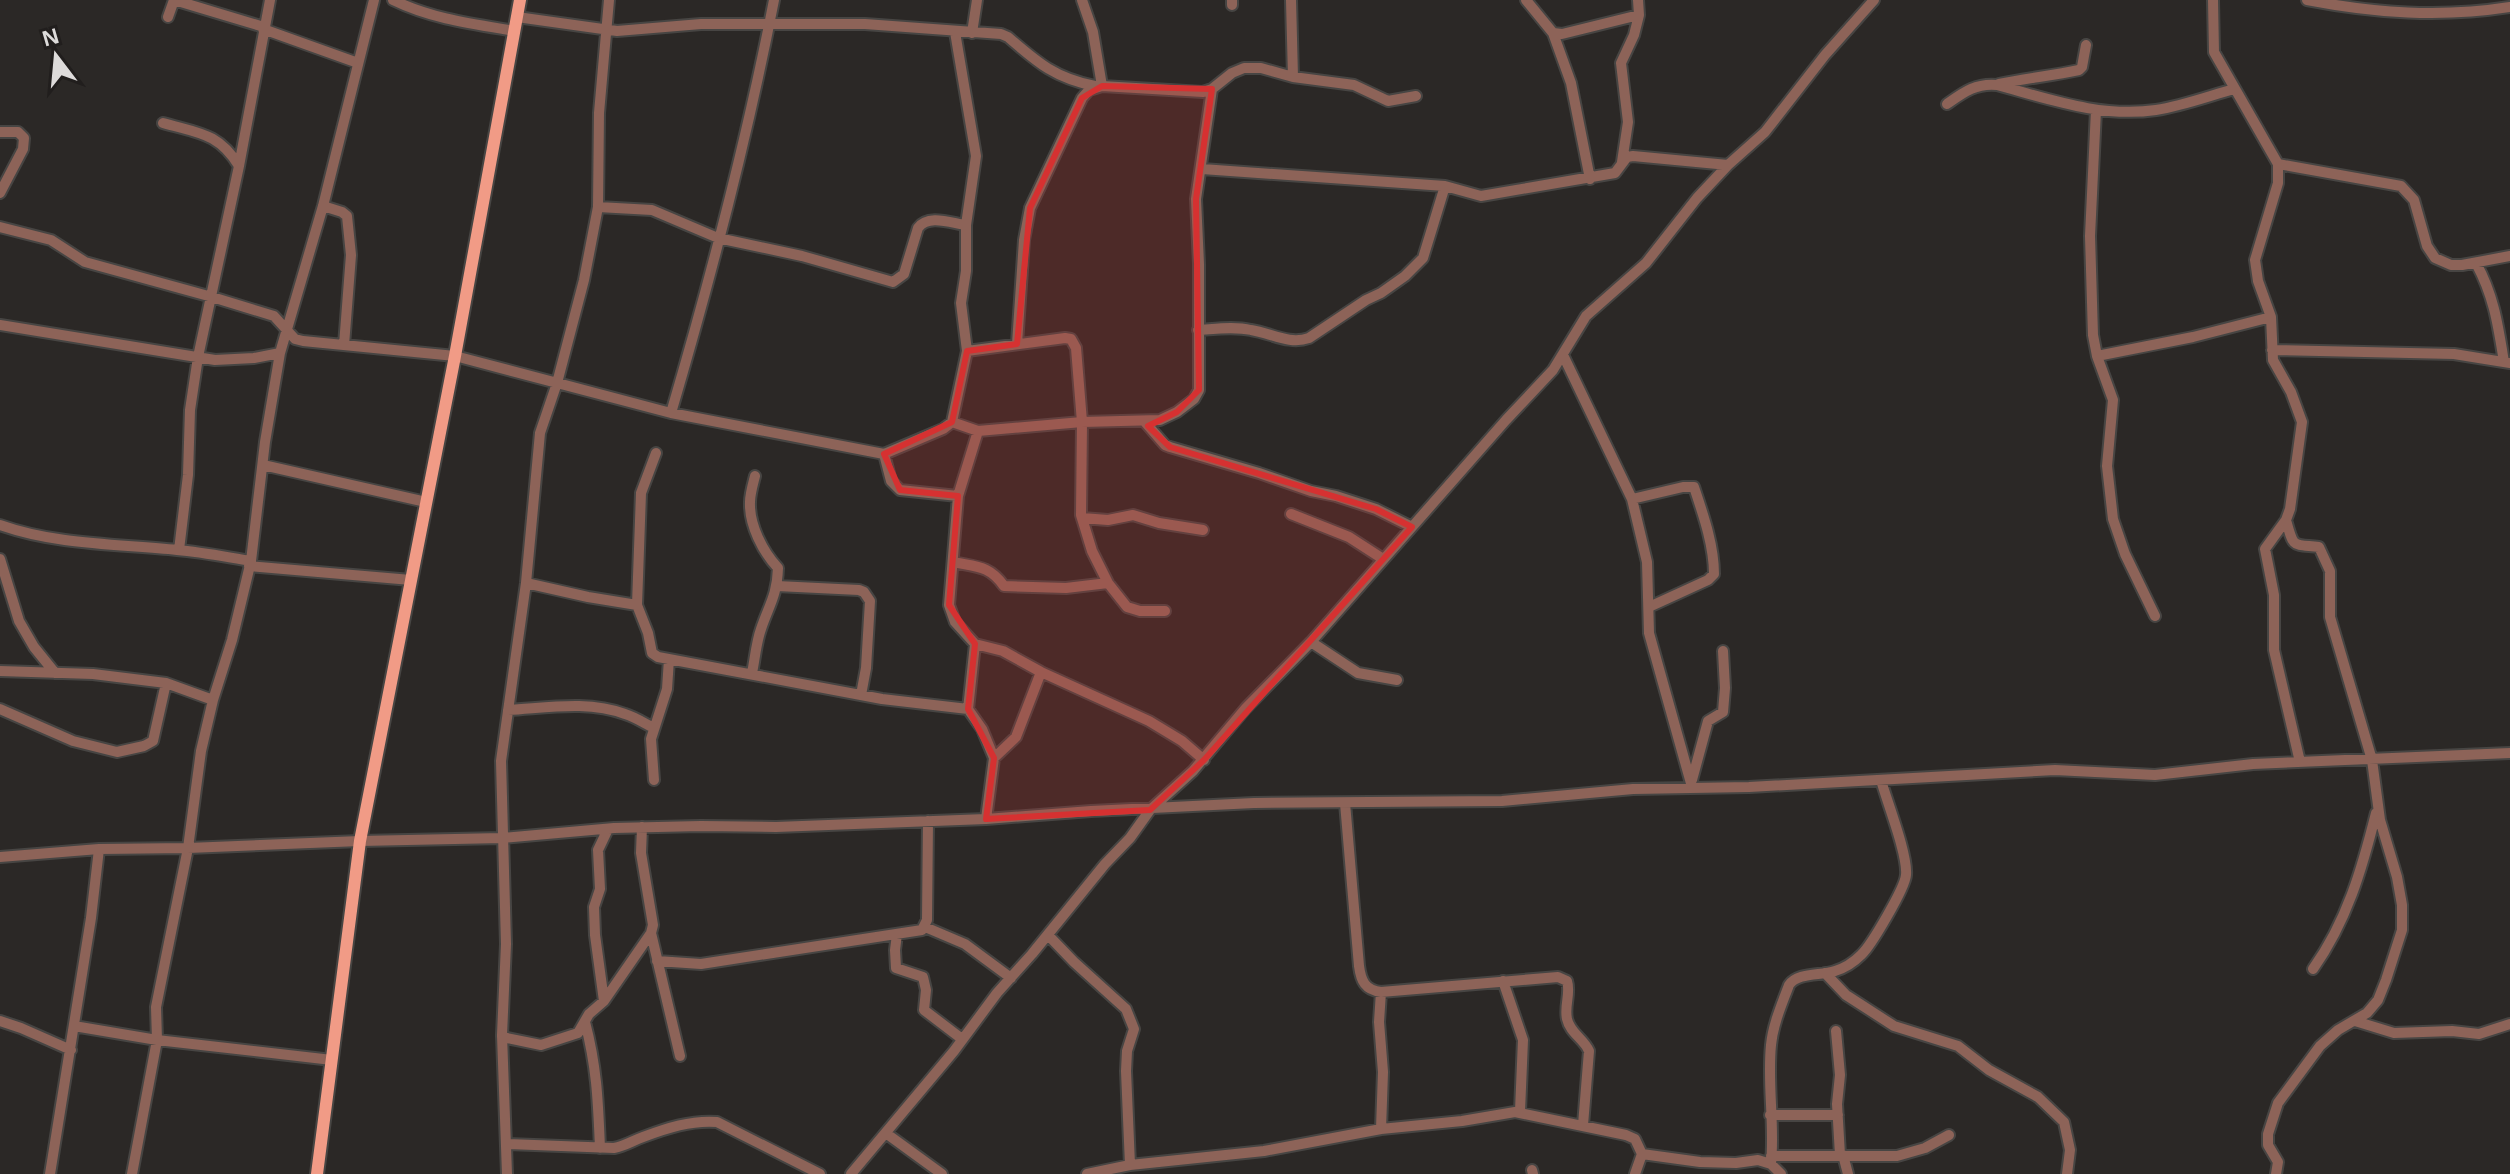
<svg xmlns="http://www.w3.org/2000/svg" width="2510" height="1174" viewBox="0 0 2510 1174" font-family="Helvetica,sans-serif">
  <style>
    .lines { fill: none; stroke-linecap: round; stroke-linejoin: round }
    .minor-casing { stroke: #474543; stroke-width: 14 }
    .major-casing { stroke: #474543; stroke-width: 16 }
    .minor { stroke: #8d6358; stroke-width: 10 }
    .major { stroke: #f19b86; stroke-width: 12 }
    .marked { fill: #d63131; fill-opacity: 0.2; stroke: #d63131; stroke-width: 6; stroke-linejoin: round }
  </style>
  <rect width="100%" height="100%" fill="#2b2826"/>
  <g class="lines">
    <!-- minor casing -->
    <g class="minor-casing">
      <path id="minor" d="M174,0L264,27
        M393,0C432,19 473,24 515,31
        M1082,0L1093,32L1102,86
        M1291,0L1293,77
        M1526,0L1553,33L1562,34L1639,15
        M2213,0L2214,52L2278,164V183L2255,260L2258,281L2271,317L2273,360L2291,392L2302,422L2290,509L2286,520L2265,549L2274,595V650L2300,762
        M2307,0C2375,13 2440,18 2510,7
        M1232,5V0
        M168,17L174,0
        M517,17L617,31L701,24H865L1001,34L1008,37C1038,63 1055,78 1095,86
        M263,29L358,63
        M972,33L977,0
        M1553,33L1571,83L1590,179
        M1999,84C2026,78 2052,76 2079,70L2082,67L2086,45
        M1947,104C1964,92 1976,83 1997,85C2049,99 2101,118 2156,110C2182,106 2209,96 2234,89
        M2096,110L2090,236L2093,335L2097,356L2113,400L2107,466L2113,519L2125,554L2155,616
        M163,123C198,133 219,133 239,166
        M0,132H18L24,138L23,149L0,193
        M1622,162L1628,122L1621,63L1634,35L1639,15L1638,0
        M2278,164L2401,186L2414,200L2427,246L2435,258L2451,265H2462L2510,256
        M1202,169L1445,186L1481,196L1615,173L1627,157L1633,156L1728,165
        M323,206L342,212L347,216L351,255L344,345
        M598,207L652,210L718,238L802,256L893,282L904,274L918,228C928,214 951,223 966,225
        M0,227L51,240L85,262L212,297L274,316L295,339L303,341L455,356L671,413L884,454L943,429L952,422L967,351L961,303L966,271V225L976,156L955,32
        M2476,263C2494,296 2498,325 2504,362
        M0,325L215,360L254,358L280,353
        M1198,330C1215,329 1234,326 1251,330C1271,333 1289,345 1309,338L1366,300L1381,293L1405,276L1423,258L1445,186
        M1017,344L1024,240L1030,208L1082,98L1089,90L1102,86L1203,92L1212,89L1232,73L1244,68H1261L1293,77L1354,85L1388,101L1416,96
        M2272,350L2454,354L2510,363
        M967,351L1065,338L1071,339L1076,348L1082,422L1081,515L1092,551L1108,583L1127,607L1140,611H1165
        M1563,355L1632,499L1647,562L1649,633L1692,787
        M2097,356L2193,337L2271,317
        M671,413C711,277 747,139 774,0
        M952,422L978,431L1082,422L1160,420L1177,412L1194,399L1199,390V264L1196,199L1212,89
        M1145,422L1165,445L1170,447L1259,473L1311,491L1336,496L1376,509L1412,527
        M978,431L958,496L949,605L955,622L975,644L1003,651L1041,672L1149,721L1182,741L1204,760
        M656,453L641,493L637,605L648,633L652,653L658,657L882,699L968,709L982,729L994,758L986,819
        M884,454L891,481L900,490L958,496
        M263,465L426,502
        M1632,499L1683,487H1694C1703,514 1714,545 1714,574L1708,580L1649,607
        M1291,514L1349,537L1383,559
        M1082,518L1108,520L1133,515L1159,523L1203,530
        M0,525C56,545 119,544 177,550C202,552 226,557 251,561
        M179,550L188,475L190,410L198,357L239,166L270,0
        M0,559L19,621L34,647L55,673
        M953,562C976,567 989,565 1004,586L1066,588L1108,583
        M249,566L411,580
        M526,583L588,597L637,605
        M777,586L859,590L864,592L870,601L866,668L861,695
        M1311,642L1358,673L1397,680
        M0,671L93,674L166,683L213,700
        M752,673C755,659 756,643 761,629C769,605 777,596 778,568C763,552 749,525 750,502C750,494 753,484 755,476
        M0,709L73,741L117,752L144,746L153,741L166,683
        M968,709L975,644
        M508,710C546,708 588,700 625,714C635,717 644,723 654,728
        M994,758L1016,737L1041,672
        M654,780L651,739L667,689L669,659
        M1692,780L1708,721L1723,712L1725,688L1723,651
        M1345,803L1359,966C1361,981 1365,990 1381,992L1558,977L1567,981C1571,993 1564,1006 1567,1019C1570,1033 1584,1039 1589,1051L1583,1125
        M0,857L99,849L188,848L360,841L502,838L614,828L701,826L776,827L986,819L1091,811L1254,803L1502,801L1633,789L1749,787L2055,770L2155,775L2253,764L2510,753
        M925,927L965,944L1011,978
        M651,933L680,1056
        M897,934L895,950L896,968L923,977L926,990L924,1010L962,1039
        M1048,935L1074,962L1126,1009L1134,1029L1127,1051L1126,1071L1130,1165
        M657,961L701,964L922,930L927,920L928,821
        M2313,969C2347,921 2362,869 2376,813
        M1825,973L1846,995L1894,1026L1958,1046L1989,1070L2038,1097L2064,1122L2070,1150L2067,1174
        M1503,981L1523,1040L1520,1111
        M1381,992L1379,1022L1383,1072L1381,1129
        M604,1001L595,935L594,907L600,889L598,850L608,829
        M0,1021L21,1028L71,1050
        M2355,1021L2394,1033L2452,1031L2479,1034L2510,1024
        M585,1022C597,1068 598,1101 600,1148
        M74,1026L157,1040L332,1060
        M1836,1031L1840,1075L1837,1104L1840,1155
        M502,1037L541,1045L578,1033L589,1014L604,1001L651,933L653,925L641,853L642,827
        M1770,1115H1838
        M887,1134L942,1174
        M506,1144L614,1148C625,1146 632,1141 643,1137C667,1128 691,1120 717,1122L820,1174
        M1843,1155L1848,1174
        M1771,1156H1897L1925,1148L1949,1135
        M1771,1164C1775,1124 1767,1085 1771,1045C1773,1024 1782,1004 1789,985C1798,972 1821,976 1835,971C1845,968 1854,962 1861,955C1871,946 1905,888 1906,875C1908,855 1887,802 1881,780
        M1532,1170L1533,1174
        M50,1174L91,918L99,849
        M132,1174L157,1040L156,1007L188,848L201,751L213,700L232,640L251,561L265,442L280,353L323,206L374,0
        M507,1174L502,1035L506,944L501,761L526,583L540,433L557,383L584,280L598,207L599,113L609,0
        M851,1174L954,1051L997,993L1032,954L1105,864L1130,838L1150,810L1193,771L1246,708L1311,642L1506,420L1553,370L1586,316L1646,263L1697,198L1728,165L1765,132L1825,55L1874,0
        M1087,1174L1130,1165L1264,1151L1381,1129L1462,1121L1515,1112L1626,1135L1635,1139L1642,1154L1700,1162L1736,1163L1758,1160L1771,1164L1781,1174
        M1635,1174L1642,1154
        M2276,1174L2278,1162L2268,1145V1134L2278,1103L2320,1046L2338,1030L2367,1013L2378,1000L2386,980L2402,930V905L2397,877L2380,820L2372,760L2330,617V571L2319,547C2292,544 2294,549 2286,520"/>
    </g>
    <!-- major casing -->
    <g class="major-casing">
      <path id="major" d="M317,1174L360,841L455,356L520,0"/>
    </g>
    <!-- minor -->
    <use href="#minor" class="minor"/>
    <!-- major -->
    <use href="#major" class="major"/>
  </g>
  <!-- marked area -->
  <path class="marked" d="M1102,86L1212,89L1196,199L1199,390L1177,412L1148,426L1170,447L1376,509L1412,527L1204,760L1150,810L986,819L994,758L968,709L975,644L949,605L958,496L900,490L884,454L952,422L967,351L1017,344L1030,208L1082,98Z"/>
  <!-- north arrow -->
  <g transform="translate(56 56) rotate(344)" stroke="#211e1d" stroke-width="6" paint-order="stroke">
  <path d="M0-6L14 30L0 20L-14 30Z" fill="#dddbda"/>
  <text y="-12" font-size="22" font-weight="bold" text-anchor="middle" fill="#dddbda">N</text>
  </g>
</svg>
